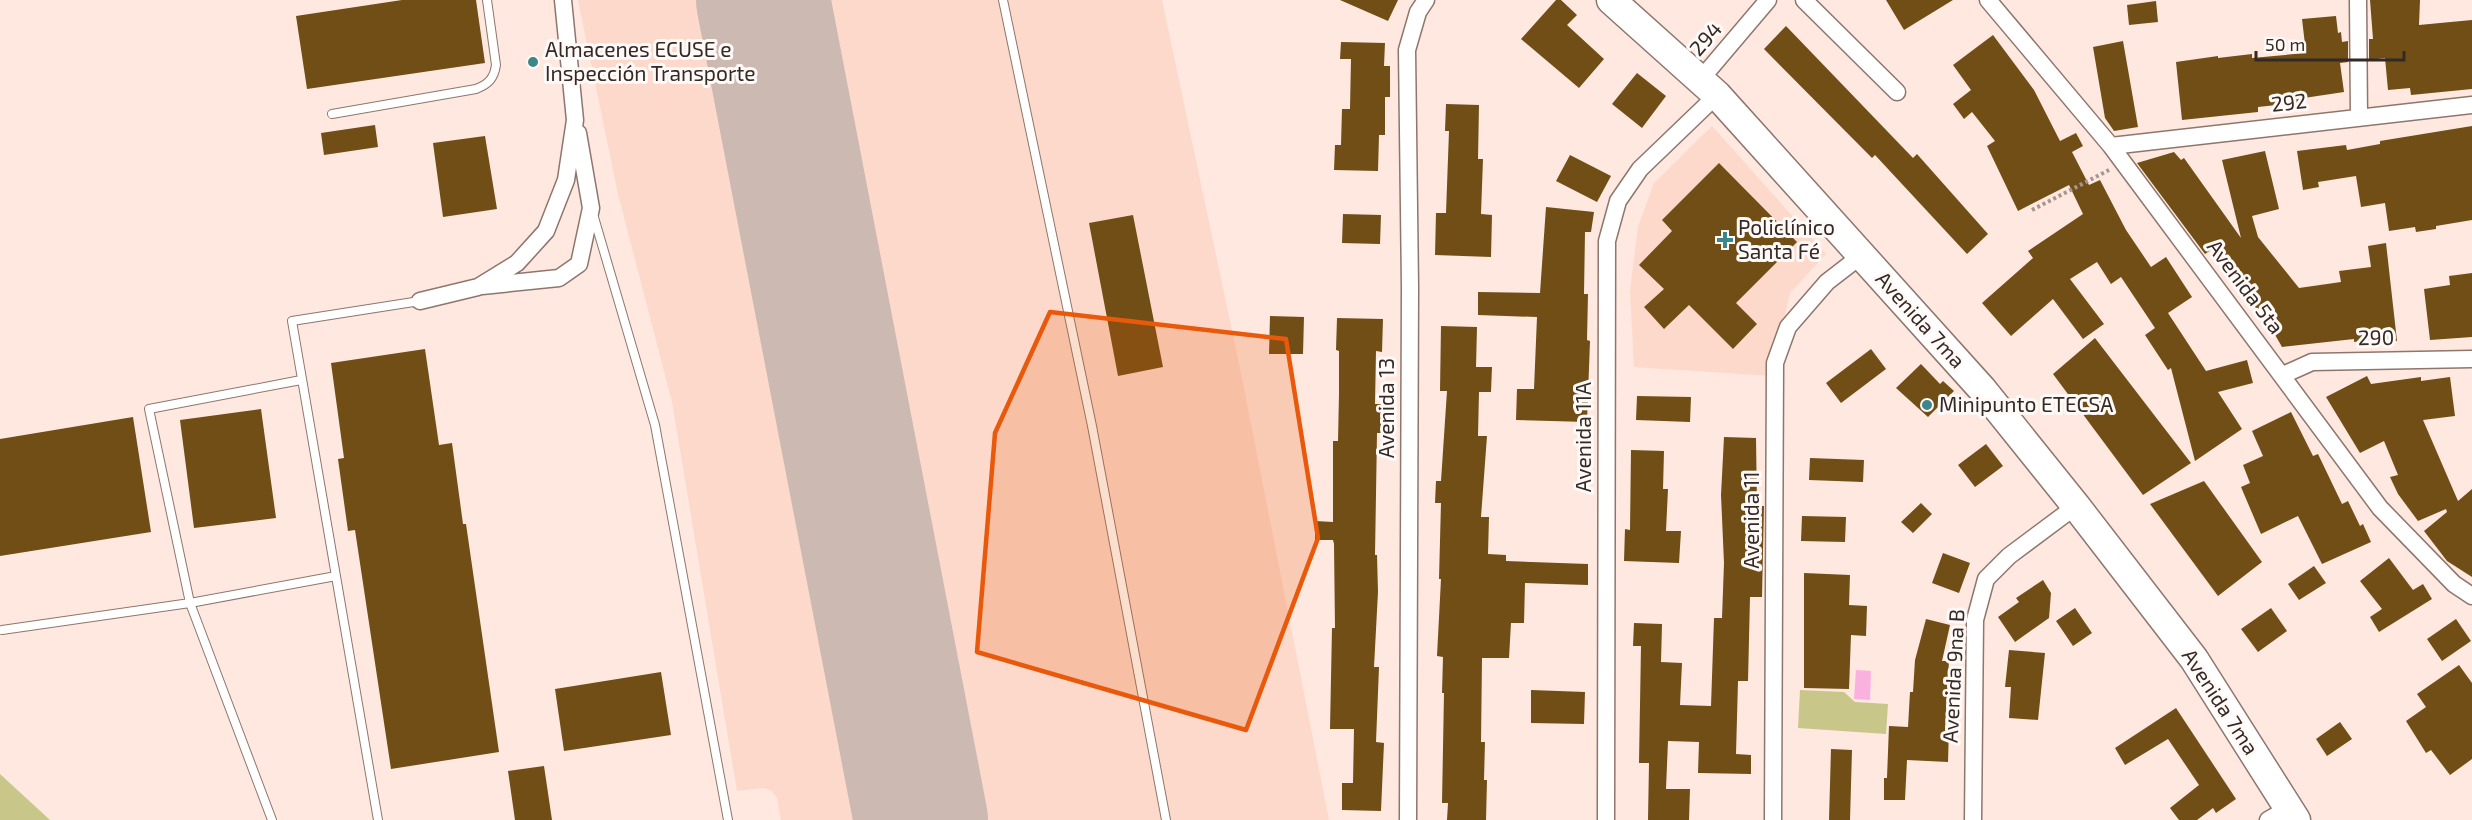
<svg xmlns="http://www.w3.org/2000/svg" width="2472" height="820" viewBox="0 0 2472 820" font-family="'Exo 2',sans-serif">
  <style>
    .built { fill: #fcd9cb }
    .green { fill: #c8c689 }
    .water { fill: #fbb1e0 }
    .lines { fill: none; stroke-linecap: round; stroke-linejoin: round }
    .runway { stroke: #ccbab2; stroke-width: 134 }
    .building { fill: #704e16 }
    .service-casing { stroke: #8e766c; stroke-width: 10 }
    .minor-casing { stroke: #8e766c; stroke-width: 19 }
    .trunk-casing { stroke: #8e766c; stroke-width: 31 }
    .path { stroke: #a7968f; stroke-width: 4; stroke-dasharray: 3 3; stroke-linecap: butt }
    .service { stroke: #fff; stroke-width: 8 }
    .minor { stroke: #fff; stroke-width: 16 }
    .trunk { stroke: #fff; stroke-width: 28 }
    .marked { fill: #e8590c; fill-opacity: 0.2; stroke: #e8590c; stroke-width: 4.5; stroke-linejoin: round }
    .poi-dot { fill: #3d8689; stroke: #fff9f7; stroke-width: 2 }
    .labels { text-anchor: middle; stroke-width: 6; stroke-linejoin: round; paint-order: stroke }
    .street-label { font-size: 21px; fill: #332925; stroke: #fff9f7 }
    .poi-label { font-size: 21px; fill: #332925; stroke: #fff9f7; text-anchor: start }
  </style>
  <rect width="100%" height="100%" fill="#fee8df"/>
  <!-- built -->
  <path class="built" d="M578,0H1162L1241,373L1329,820H781L777,798L772,791L764,788L737,791L672,402L618,194Z
    M1712,126L1826,254L1790,293L1771,376L1634,367L1630,291L1638,227L1654,183Z"/>
  <!-- green -->
  <path class="green" d="M1800,690L1844,692L1855,702L1888,704L1886,734L1798,728Z
    M0,774L50,820H0Z"/>
  <!-- water -->
  <path class="water" d="M1856,670L1871,671L1870,700L1854,699Z"/>
  <g class="lines">
    <!-- runway -->
    <path class="runway" d="M763,0L921,820"/>
  </g>
  <!-- building -->
  <path class="building" d="M402,0H476L485,63L307,89L296,16Z
    M1340,0H1398L1388,21Z
    M1556,0H1561L1577,15L1567,25L1604,59L1579,88L1521,39Z
    M1886,0H1953L1904,30Z
    M2370,0H2420L2419,25L2472,20V89L2411,95L2410,88L2388,90L2385,58L2369,60V39H2373Z
    M2156,1L2158,22L2129,25L2127,5Z
    M2336,16L2338,33L2341,32L2342,42L2348,41V62L2340,63L2344,92L2304,98L2305,102L2258,107V112L2182,120L2176,62L2218,56V58L2252,54V58L2306,53L2302,19Z
    M1786,26L1913,158L1917,154L1988,234L1967,254L1875,155L1872,158L1764,49Z
    M1993,35L2034,90L2060,141L2076,133L2083,146L2072,152L2089,185L2100,180L2126,230L2151,267L2166,257L2192,297L2168,313L2206,371L2247,360L2253,383L2218,392L2242,429L2195,461L2171,368L2168,370L2145,335L2155,328L2121,277L2111,284L2097,262L2070,279L2104,324L2083,339L2053,299L2011,336L1982,303L2033,258L2028,251L2083,214L2069,185L2018,211L1987,146L1995,141L1972,112L1964,119L1953,104L1971,90L1953,65Z
    M2123,41L2138,127L2114,131L2105,118L2093,47Z
    M1341,42L1385,43L1384,66H1390V97H1385V135H1379L1378,171L1334,170L1335,145H1341L1342,109H1350L1351,59H1340Z
    M1637,73L1666,96L1642,128L1612,104Z
    M1446,104L1479,105L1478,159H1483L1481,214L1492,215L1491,257L1435,255L1436,213H1446L1449,131H1445Z
    M375,125L378,147L324,155L321,133Z
    M2472,126V220L2436,226V229L2416,232L2415,227L2389,231L2385,203L2361,207L2356,176L2318,182L2319,187L2303,190L2297,151L2346,145L2347,150L2380,144V141Z
    M485,136L497,209L443,217L433,143Z
    M2265,151L2279,209L2252,216L2258,237L2299,288L2341,282L2339,271L2371,267L2368,246L2386,243L2397,341L2381,343V338L2354,342V339L2282,347L2270,326L2211,250L2205,254L2137,163L2174,152L2181,160L2184,158L2241,238L2222,160Z
    M1570,155L1611,176L1597,202L1556,181Z
    M1719,163L1797,242L1736,303L1757,324L1733,349L1689,305L1664,329L1644,307L1664,289L1639,265L1672,231L1662,220Z
    M1546,207L1594,212L1591,232H1585L1584,294H1588L1587,340L1590,341L1587,422L1516,420L1517,389H1534L1537,317L1478,315V292L1540,293Z
    M1343,214L1381,215L1380,244L1342,243Z
    M1133,215L1163,367L1118,376L1089,223Z
    M2472,273V337L2430,340L2424,289L2450,285L2449,276Z
    M1270,316L1304,317L1303,354H1269Z
    M1337,318L1383,319L1382,352L1376,351L1375,404H1382L1381,433H1377L1375,555H1377L1378,592L1374,667H1379L1376,742L1384,743L1381,811L1342,810V783H1353L1354,729H1330L1332,628H1335L1334,544L1333,540H1315V521L1333,522V441H1338L1339,394V351L1336,350Z
    M1441,326L1477,327L1476,367H1492L1491,392H1479L1478,436H1487L1481,517H1489L1488,554L1506,555V561L1588,564V585L1525,583L1524,623H1511L1509,658H1482L1481,742H1485L1484,780H1487L1486,820H1447L1448,803H1442L1444,693H1442L1443,657L1437,656L1441,579H1439L1441,503H1435L1436,481H1441L1447,391H1440Z
    M2095,338L2191,463L2143,495L2053,374Z
    M425,349L439,445L452,443L463,524H466L499,752L391,769L355,530L348,531L338,459L344,458L331,363Z
    M1871,349L1886,369L1841,403L1826,383Z
    M1921,364L1940,384L1943,381L1954,391L1928,417L1896,388Z
    M2367,376L2371,384L2421,377V381L2450,377L2455,416L2423,420L2458,501L2472,489V577L2447,561L2424,531L2447,512L2446,509L2418,521L2398,494L2390,477L2398,475L2384,441L2360,453L2326,397Z
    M1637,396L1691,397L1690,422L1636,420Z
    M261,409L276,518L194,528L180,420Z
    M2291,412L2313,456L2318,454L2342,504L2348,501L2360,526L2363,524L2371,542L2322,564L2298,516L2261,534L2241,487L2250,483L2243,465L2263,456L2252,431Z
    M133,417L151,532L0,556V439Z
    M1724,437L1756,438L1757,506H1764L1762,597H1750L1748,681H1738L1736,754L1751,755V774L1698,773L1699,742L1668,741L1666,789H1690L1689,820H1648L1649,763H1639L1641,646H1633L1634,623L1662,624L1661,662L1682,663L1680,705L1711,706L1714,618H1722L1724,563L1721,495Z
    M1986,444L2003,466L1975,487L1958,465Z
    M1631,450L1664,451L1663,489H1668L1666,531H1681L1679,563L1624,561L1625,529L1630,530Z
    M1810,458L1864,460L1863,482L1809,480Z
    M2204,481L2262,562L2218,596L2150,504Z
    M1921,503L1932,514L1913,533L1901,522Z
    M1802,516L1846,517L1845,542L1801,541Z
    M1943,553L1970,563L1959,593L1932,583Z
    M2389,558L2413,590L2423,584L2432,599L2379,632L2370,617L2382,609L2360,581Z
    M2314,566L2326,583L2299,600L2288,584Z
    M1804,573L1850,575L1849,605L1867,606L1866,636L1851,635L1849,689L1804,688Z
    M2043,580L2051,593L2049,618L2015,642L1998,617L2019,602L2016,598Z
    M2075,608L2092,633L2073,646L2056,621Z
    M2271,608L2287,631L2258,652L2241,629Z
    M1926,619L1950,625L1942,661H1949L1945,728H1949L1948,762L1907,760L1905,800H1884V778H1887L1889,726L1908,727L1910,692H1913L1915,660Z
    M2456,619L2471,641L2442,661L2427,639Z
    M2009,650L2045,653L2038,720L2009,718L2011,687H2005Z
    M2459,665L2472,683V759L2450,775L2431,750L2426,753L2406,721L2426,707L2417,694Z
    M661,672L671,735L564,751L555,689Z
    M1531,690L1585,692L1584,724L1531,723Z
    M2176,708L2236,799L2216,813L2213,808L2197,820H2179L2170,808L2199,785L2168,739L2125,765L2115,748Z
    M2340,722L2352,739L2327,756L2316,739Z
    M1831,749L1852,750L1850,820H1829Z
    M544,766L552,820H515L508,771Z"/>
  <g class="lines">
    <!-- service casing -->
    <g class="service-casing">
      <path id="service" d="M1003,0L1092,426L1166,820
        M332,114L476,89C489,84 494,78 496,65L487,0
        M593,214L655,425L728,820
        M2,630L190,603L336,576
        M272,820L190,603L149,409L301,380
        M378,820L292,321L420,301"/>
    </g>
    <!-- minor casing -->
    <g class="minor-casing">
      <path id="minor" d="M1804,0L1897,92
        M1988,0L2111,146L2380,508L2454,584L2472,596
        M2358,0L2359,117
        M1701,79L1768,0
        M2111,146L2472,105
        M482,286L559,278L579,264L591,208L578,133
        M420,301L478,287L517,263L546,231L566,180L575,120L563,0
        M2283,375L2312,362L2472,359
        M1408,820L1410,287L1407,50L1418,12L1426,0
        M1606,820L1607,241L1618,201L1640,169L1717,95
        M1773,820L1775,363L1788,327L1827,282L1862,255
        M1973,820L1975,620L1986,579L2009,556L2076,506
        M2268,820L2289,808"/>
    </g>
    <!-- trunk casing -->
    <g class="trunk-casing">
      <path id="trunk" d="M1611,0L1717,95L1982,389L2076,506L2194,659L2296,820"/>
    </g>
    <!-- path -->
    <path class="path" d="M2032,210L2109,170"/>
    <!-- service -->
    <use href="#service" class="service"/>
    <!-- minor -->
    <use href="#minor" class="minor"/>
    <!-- trunk -->
    <use href="#trunk" class="trunk"/>
  </g>
  <!-- marked area -->
  <path class="marked" d="M1050,312L1286,339L1318,538L1246,730L977,652L995,433Z"/>
  <!-- markers -->
  <g class="poi-dot">
    <circle cx="533" cy="62" r="6"/>
    <path d="M1722 231h6v6h6v6h-6v6h-6v-6h-6v-6h6z"/>
    <circle cx="1927" cy="405" r="6"/>
  </g>
  <g class="labels">
    <!-- street labels -->
    <g class="street-label">
      <text transform="translate(1706 39) rotate(-49)" y="7">294</text>
      <text transform="translate(2289 103) rotate(-7)" y="7">292</text>
      <text transform="translate(2245 287) rotate(53)" y="7">Avenida 5ta</text>
      <text transform="translate(1920 320) rotate(48)" y="7">Avenida 7ma</text>
      <text transform="translate(2376 338) rotate(-1)" y="7">290</text>
      <text transform="translate(1387 408) rotate(-90)" y="7">Avenida 13</text>
      <text transform="translate(1584 437) rotate(-90)" y="7">Avenida 11A</text>
      <text transform="translate(1752 520) rotate(-90)" y="7">Avenida 11</text>
      <text transform="translate(1954 676) rotate(-87)" y="7">Avenida 9na B</text>
      <text transform="translate(2220 702) rotate(57)" y="7">Avenida 7ma</text>
    </g>
    <!-- poi labels -->
    <g class="poi-label">
      <text x="545" y="57">Almacenes ECUSE e<tspan x="545" dy="24">Inspección Transporte</tspan></text>
      <text x="1738" y="235">Policlínico<tspan x="1738" dy="24">Santa Fé</tspan></text>
      <text x="1939" y="412">Minipunto ETECSA</text>
    </g>
  </g>
  <!-- scale -->
  <path d="M2256 51v9h148v-9" fill="none" stroke="#332925" stroke-width="3"/>
  <text x="2265" y="51" font-size="18" fill="#332925" stroke="#fff9f7" stroke-width="4.5" paint-order="stroke">50 m</text>
</svg>
